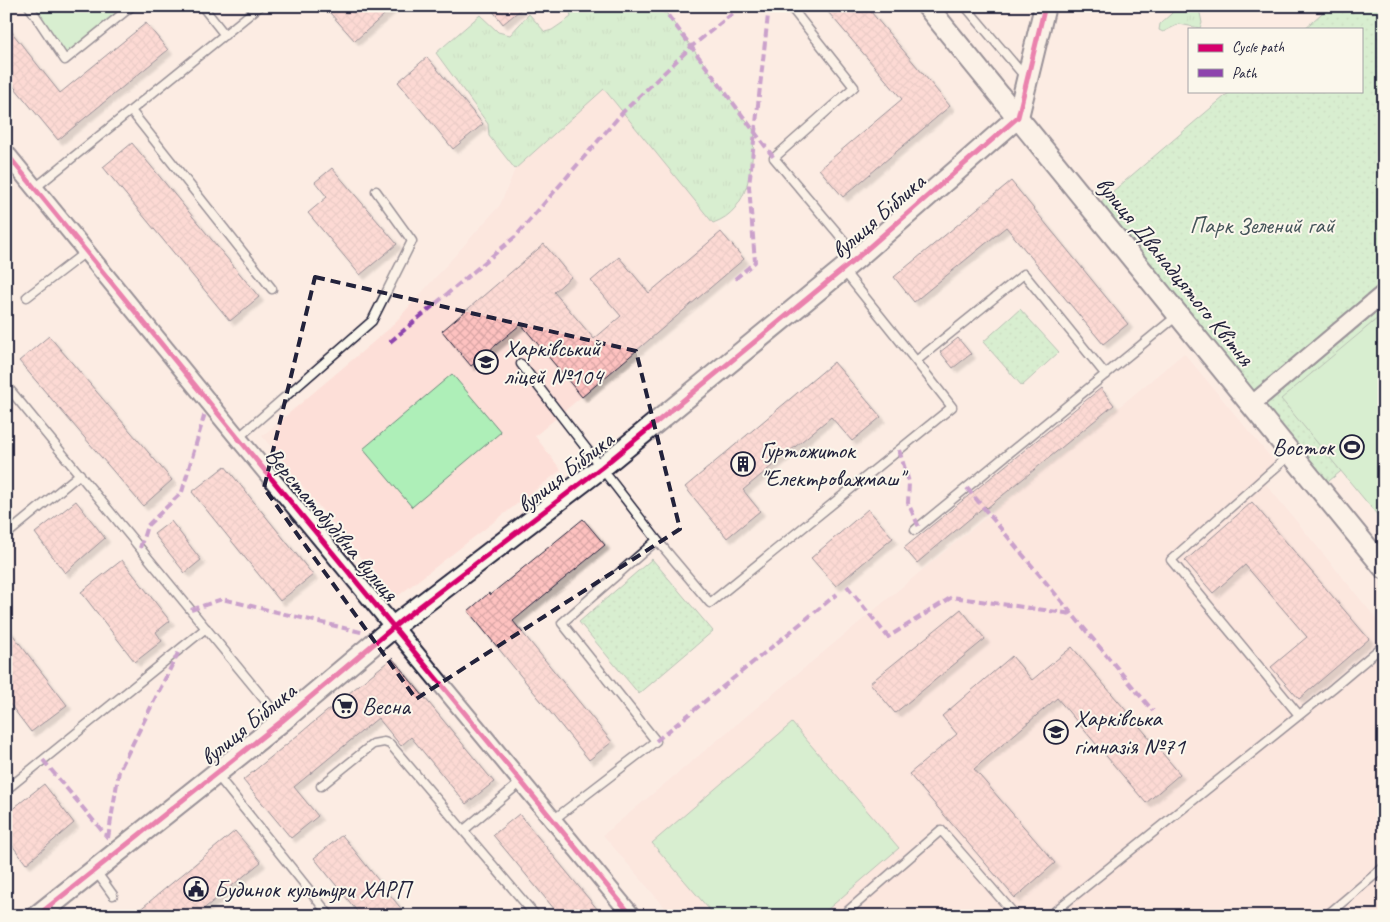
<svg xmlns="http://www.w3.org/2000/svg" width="1390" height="922" viewBox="0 0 1390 922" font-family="Caveat,sans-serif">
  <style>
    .built { fill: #fddfd8 }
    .grass { fill: url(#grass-tufts); stroke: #68887a }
    .park { fill: url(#park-dots); stroke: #68887a }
    .garden { fill: #aeefb8; stroke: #68887a }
    .building { fill: url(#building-cross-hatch); stroke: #22223b; filter: url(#shadow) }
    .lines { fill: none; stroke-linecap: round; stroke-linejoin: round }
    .service-casing { stroke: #22223b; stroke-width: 11 }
    .minor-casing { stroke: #22223b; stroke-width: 20 }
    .tertiary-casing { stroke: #22223b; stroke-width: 24 }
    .service { stroke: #fbf7ec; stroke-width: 8 }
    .minor { stroke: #fbf7ec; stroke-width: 16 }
    .tertiary { stroke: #fbf7ec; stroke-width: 20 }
    .quiet { stroke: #8e44ad; stroke-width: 4; stroke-dasharray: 8 4; stroke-linecap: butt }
    .cycleway-casing { stroke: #fbf7ec; stroke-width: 8 }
    .cycleway { stroke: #d6006c; stroke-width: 5 }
    .marked { fill: none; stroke: #22223b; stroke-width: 4; stroke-dasharray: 10 6; stroke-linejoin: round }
    .labels { text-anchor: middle; stroke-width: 4; stroke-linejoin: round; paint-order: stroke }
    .street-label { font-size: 24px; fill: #22223b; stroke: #fbf7ec }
    .park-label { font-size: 24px; fill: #45555a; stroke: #fbf7ec }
    .poi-label { font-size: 24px; fill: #22223b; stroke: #fbf7ec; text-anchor: start }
  </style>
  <defs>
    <pattern id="grass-tufts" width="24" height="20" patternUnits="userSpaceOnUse" patternTransform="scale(1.25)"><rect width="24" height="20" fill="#aeefb8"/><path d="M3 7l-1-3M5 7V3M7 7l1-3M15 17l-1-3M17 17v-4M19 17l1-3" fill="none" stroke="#95cd9f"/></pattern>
    <pattern id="park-dots" width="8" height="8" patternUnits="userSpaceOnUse" patternTransform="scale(1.25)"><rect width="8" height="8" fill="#aeefb8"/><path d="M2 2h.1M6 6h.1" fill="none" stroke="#95cd9f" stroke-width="1.8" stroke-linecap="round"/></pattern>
    <pattern id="building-cross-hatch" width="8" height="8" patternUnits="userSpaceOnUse" patternTransform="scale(1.25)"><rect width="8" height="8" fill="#fec2c0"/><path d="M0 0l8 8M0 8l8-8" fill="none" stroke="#d9a6a6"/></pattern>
    <filter id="shadow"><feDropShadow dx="4.5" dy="4.5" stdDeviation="1" flood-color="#0004"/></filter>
  </defs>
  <rect width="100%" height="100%" fill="#fcece3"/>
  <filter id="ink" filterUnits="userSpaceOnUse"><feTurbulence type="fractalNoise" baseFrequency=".02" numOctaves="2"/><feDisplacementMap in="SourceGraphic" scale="10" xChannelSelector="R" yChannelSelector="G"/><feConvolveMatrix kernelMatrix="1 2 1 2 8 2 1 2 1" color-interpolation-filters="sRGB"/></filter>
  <g filter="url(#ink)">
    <!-- built -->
    <path class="built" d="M604,89L744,259L535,436L561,470L394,599L262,436L390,328L500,205L515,169Z
      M1184,353L1277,465L1261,478L1384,628V916H672L603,835Z"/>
    <!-- grass -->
    <path class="grass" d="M569,6H661L755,132C751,166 751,210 713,223L604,89L515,169L489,136L488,124L436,53L480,15L498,32L510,35L529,14L545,32L552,30L571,17Z
      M1172,6H1202L1199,8L1202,23L1200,28L1179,24L1163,32L1159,30L1160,24L1172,13Z"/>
    <!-- park -->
    <path class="park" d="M1330,6H1384V436L1318,490L1092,209L1231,91H1361V29H1304Z
      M1020,309L1059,352L1022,386L983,342Z
      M652,559L713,631L639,694L579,622Z"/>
    <!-- garden -->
    <path class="garden" d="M29,6H130L65,60Z
      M1384,313V523L1281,399Z
      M452,374L501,432L412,507L363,449Z
      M792,723L899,848L820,916H715L652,843Z"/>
    <!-- building -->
    <path class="building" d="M338,6H394L355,41L330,13Z
      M489,6H525L503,24Z
      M823,6H866L950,106L843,197L819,169L902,99Z
      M146,23L168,50L58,140L6,77V25L60,93Z
      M427,57L483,124L453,149L398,82Z
      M132,143L259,297L230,321L103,167Z
      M332,168L397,244L360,275L308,213L327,197L315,182Z
      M1011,181L1128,324L1103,344L1006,227L914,302L894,277Z
      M721,232L744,259L582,397L521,324L471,366L442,331L544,244L571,277L554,292L594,339L621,316L591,281L619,257L649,293Z
      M49,336L172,480L143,506L19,361Z
      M958,338L971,354L953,368L940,352Z
      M834,362L881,417L852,441L831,417L743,490L760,511L727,538L685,487Z
      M1101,388L1114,405L987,508L985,506L917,563L904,548Z
      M225,466L313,575L280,601L192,492Z
      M76,501L105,538L65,573L35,533Z
      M1252,502L1369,639L1299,699L1271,667L1307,637L1245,565L1213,593L1185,561Z
      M868,509L893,538L836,586L811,558Z
      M583,519L605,545L513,621L612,742L589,760L468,611L489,593L490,595Z
      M171,521L201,560L185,573L154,534Z
      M122,560L170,621L156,632L162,641L135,662L81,592Z
      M961,609L985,639L895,713L870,683Z
      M6,626L67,705L31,732L6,699Z
      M1072,647L1180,774L1146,803L1057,698L974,769L1055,863L1015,898L909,774L957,734L942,716L1012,656L1032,680Z
      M392,658L494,782L466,804L411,737L401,746L378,718L294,787L318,816L291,838L243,780Z
      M44,784L74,823L26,864L6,837V814Z
      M519,814L603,916H560L508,853L493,835Z
      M235,831L261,862L195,916H132Z
      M342,835L407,916H361L314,858Z"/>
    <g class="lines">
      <!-- service casing -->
      <g class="service-casing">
        <path id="service" d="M29,6L65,60L132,6
          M202,6L225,35
          M790,6L854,87L774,158L857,256
          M965,6L1026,78
          M132,112L272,289
          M35,188L260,6
          M844,271L916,361L1024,274L1106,375
          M27,297L87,251
          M521,364L657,540L562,623L656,741L553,820
          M6,385L282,721
          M238,438L372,321L412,241L376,191
          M1291,454L1171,560L1299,715
          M915,530L1178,315
          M6,535L80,474
          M657,540L710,603L952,407L916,361
          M217,775L330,916
          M321,786L373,744L384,742L390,744L536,916
          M6,790L206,628
          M464,830L521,782
          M95,870L113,895
          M842,916L941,830L1016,916
          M1049,916L1333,688L1384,645
          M1326,916L1384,867"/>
      </g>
      <!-- minor casing -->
      <g class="minor-casing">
        <path id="minor" d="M6,153L238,438L632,916
          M1251,405L1384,293"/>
      </g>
      <!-- tertiary casing -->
      <g class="tertiary-casing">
        <path id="tertiary" d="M927,6L1384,568
          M37,916L282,721L402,620L602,467L858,257L1018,117L1045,6"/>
      </g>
      <!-- service -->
      <use href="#service" class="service"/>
      <!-- minor -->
      <use href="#minor" class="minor"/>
      <!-- tertiary -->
      <use href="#tertiary" class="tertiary"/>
      <!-- quiet -->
      <path class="quiet" d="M661,6L774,158
        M735,279L755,262L749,186L769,6
        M390,342L516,236L623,112L691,47L742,6
        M899,450L909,482L908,503L919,527
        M967,488L1153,711
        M140,548L147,526L182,492L205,413
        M847,586L888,637L952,597L1072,614
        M191,610L222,599L365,633
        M656,741L837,594
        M43,760L108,838
        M108,838L119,771L180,649"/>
      <!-- cycleway casing -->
      <g class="cycleway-casing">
        <path id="cycleway" d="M6,153L238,438L632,916
          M37,916L282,721L402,620L602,467L858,257L1018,117L1045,6"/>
      </g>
      <!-- cycleway -->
      <use href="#cycleway" class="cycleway"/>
    </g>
  </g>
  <!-- marked area -->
  <path d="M0 0H1390V922H0ZM315,277L636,351L680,529L416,699L264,488Z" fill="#fcece3" fill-opacity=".55" fill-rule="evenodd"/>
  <path class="marked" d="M315,277L636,351L680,529L416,699L264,488Z"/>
  <!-- icons -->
  <defs>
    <g id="school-ring" transform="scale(1.25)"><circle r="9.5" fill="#fbf7ec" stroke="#22223b" stroke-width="1.5"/><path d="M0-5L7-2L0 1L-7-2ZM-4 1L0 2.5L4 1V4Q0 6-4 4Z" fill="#22223b"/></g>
    <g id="stadium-ring" transform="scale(1.25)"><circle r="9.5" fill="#fbf7ec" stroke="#22223b" stroke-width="1.5"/><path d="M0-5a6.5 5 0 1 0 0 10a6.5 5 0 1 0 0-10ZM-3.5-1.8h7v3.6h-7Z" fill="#22223b"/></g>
    <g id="building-ring" transform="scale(1.25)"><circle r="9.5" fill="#fbf7ec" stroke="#22223b" stroke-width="1.5"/><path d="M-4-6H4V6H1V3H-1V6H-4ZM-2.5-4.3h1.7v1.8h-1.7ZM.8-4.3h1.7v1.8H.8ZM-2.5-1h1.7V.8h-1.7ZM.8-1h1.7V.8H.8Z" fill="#22223b"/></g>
    <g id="supermarket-ring" transform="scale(1.25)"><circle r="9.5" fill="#fbf7ec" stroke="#22223b" stroke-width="1.5"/><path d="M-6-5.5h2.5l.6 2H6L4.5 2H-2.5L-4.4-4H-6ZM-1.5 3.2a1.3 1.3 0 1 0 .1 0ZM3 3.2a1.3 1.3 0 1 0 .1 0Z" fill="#22223b"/></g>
    <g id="civic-ring" transform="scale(1.25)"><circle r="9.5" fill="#fbf7ec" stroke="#22223b" stroke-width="1.5"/><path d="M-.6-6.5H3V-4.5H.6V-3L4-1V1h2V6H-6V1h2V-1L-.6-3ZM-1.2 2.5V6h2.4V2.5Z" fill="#22223b"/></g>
  </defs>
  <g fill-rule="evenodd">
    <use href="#school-ring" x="486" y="362"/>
    <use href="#stadium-ring" x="1352" y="447"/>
    <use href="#building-ring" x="743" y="464"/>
    <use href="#supermarket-ring" x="345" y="706"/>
    <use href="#school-ring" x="1056" y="732"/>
    <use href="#civic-ring" x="196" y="889"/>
  </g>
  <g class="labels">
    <!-- street labels -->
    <g class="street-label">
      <text transform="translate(878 216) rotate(-41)" y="8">вулиця Біблика</text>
      <text transform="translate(1175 271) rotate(51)" y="8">вулиця Дванадцятого Квітня</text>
      <text transform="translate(565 472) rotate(-38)" y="8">вулиця Біблика</text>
      <text transform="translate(332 524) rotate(50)" y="8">Верстатобудівна вулиця</text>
      <text transform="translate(248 724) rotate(-39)" y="8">вулиця Біблика</text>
    </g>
    <!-- park labels -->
    <g class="park-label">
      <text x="1262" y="233">Парк Зелений гай</text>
    </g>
    <!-- poi labels -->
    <g class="poi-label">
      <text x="504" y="356">Харківський<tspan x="504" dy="28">ліцей №104</tspan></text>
      <text x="1334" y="455" text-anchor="end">Восток</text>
      <text x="760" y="458">Гуртожиток<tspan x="760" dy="28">"Електроважмаш"</tspan></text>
      <text x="362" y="714">Весна</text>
      <text x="1074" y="726">Харківська<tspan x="1074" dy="28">гімназія №71</tspan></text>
      <text x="214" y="897">Будинок культури ХАРП</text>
    </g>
  </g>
  <!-- margin -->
  <rect width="1390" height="922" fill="none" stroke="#fbf7ec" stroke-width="25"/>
  <rect x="12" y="12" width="1365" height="897" fill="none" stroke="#22223b" stroke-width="2" filter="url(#ink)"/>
  <!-- legend -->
  <rect x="1188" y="28" width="175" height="65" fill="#fbf7ec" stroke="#a4a2a5"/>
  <rect x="1198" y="44" width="25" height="8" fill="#d6006c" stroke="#a4a2a5"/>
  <text x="1232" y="52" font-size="15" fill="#22223b">Cycle path</text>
  <rect x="1198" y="69" width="25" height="8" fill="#8e44ad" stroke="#a4a2a5"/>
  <text x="1232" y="78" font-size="15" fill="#22223b">Path</text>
</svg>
